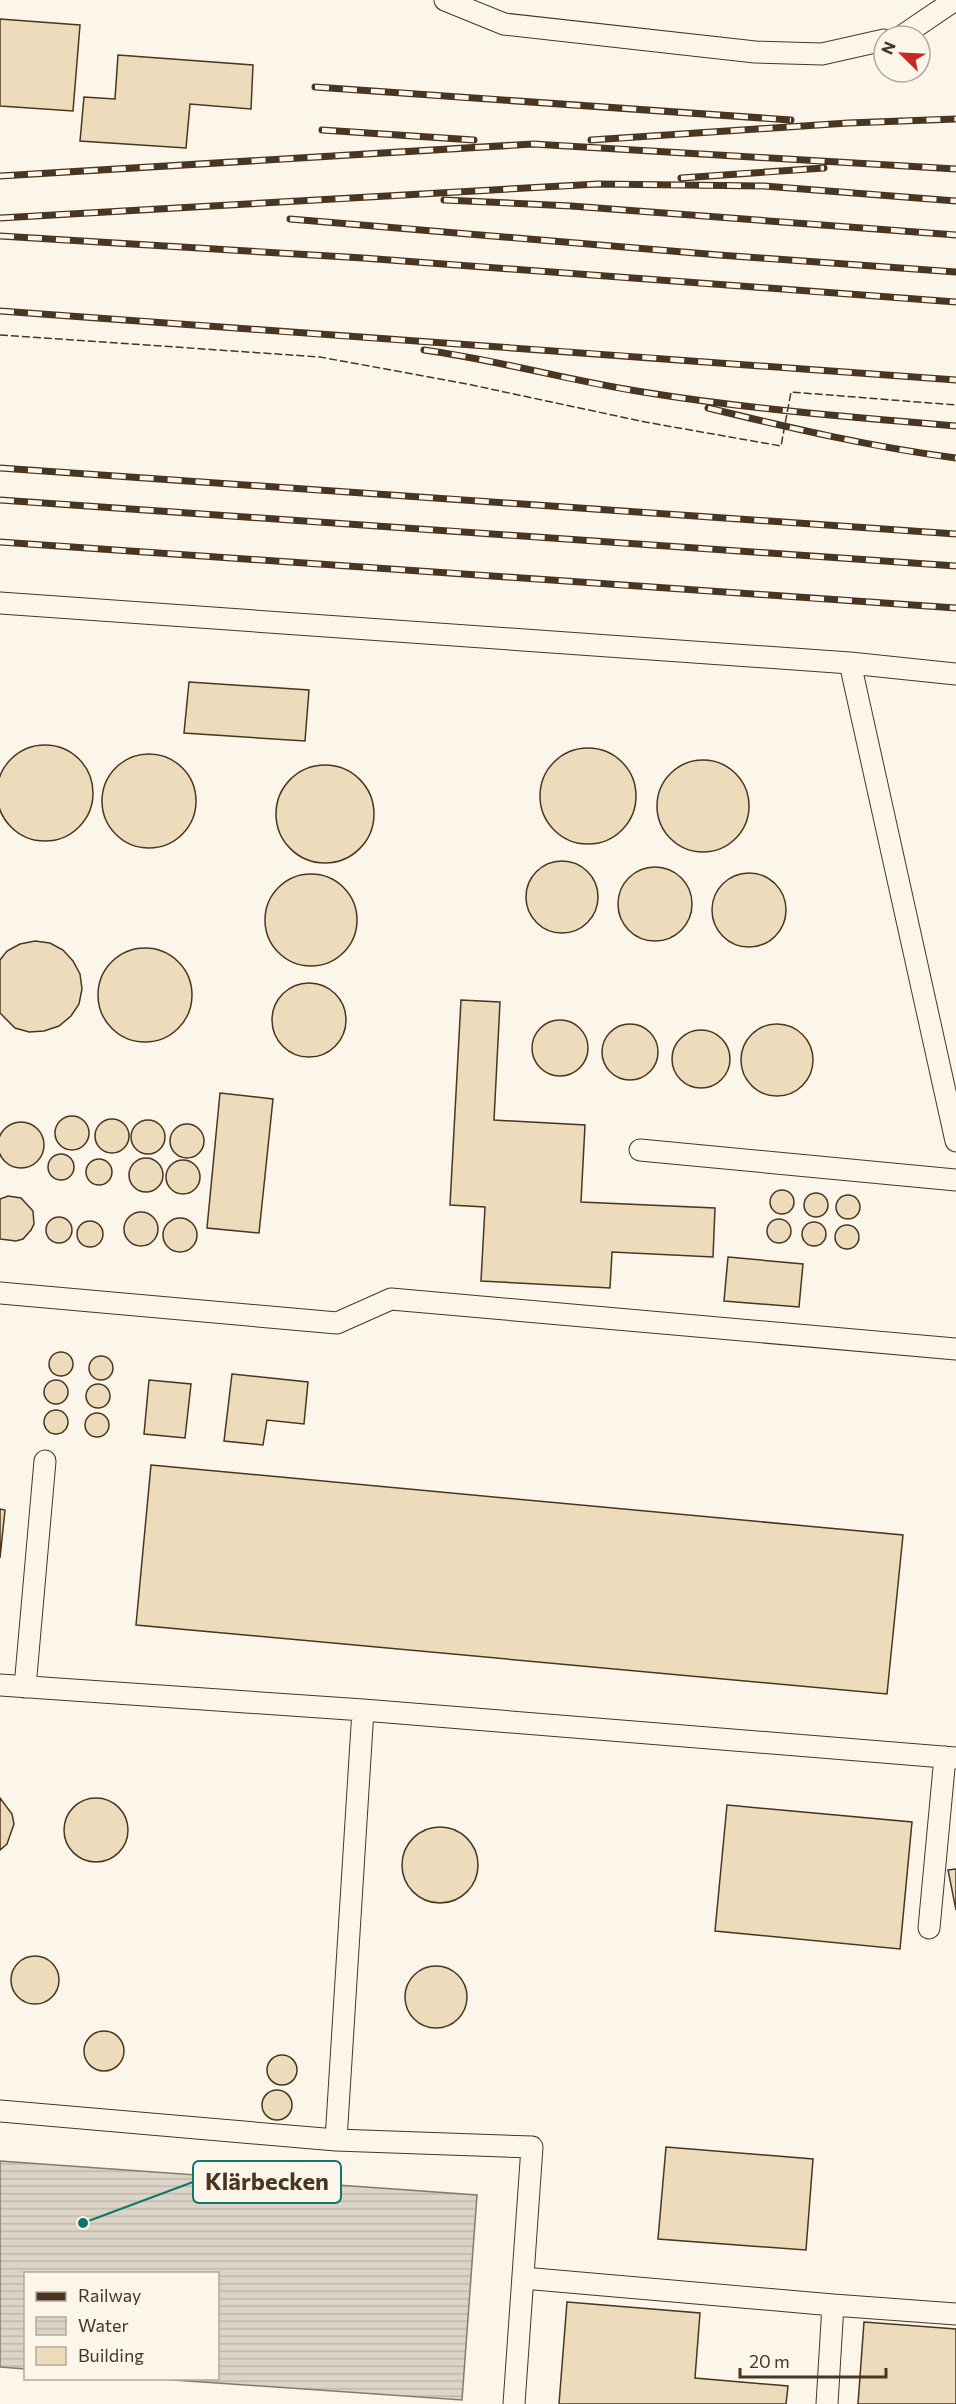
<svg xmlns="http://www.w3.org/2000/svg" width="956" height="2404" viewBox="0 0 956 2404" font-family="Commissioner,sans-serif">
  <style>
    .water { fill: url(#water-rules); stroke: #887966; stroke-width: 1.5 }
    .building { fill: #ecdcbc; stroke: #4a3520; stroke-width: 1.5 }
    .lines { fill: none; stroke-linecap: round; stroke-linejoin: round }
    .service-casing { stroke: #4a3520; stroke-width: 23 }
    .service { stroke: #fbf6e9; stroke-width: 21 }
    .rail-casing { stroke: #4a3520; stroke-width: 7 }
    .rail { stroke: #fbf6e9; stroke-width: 4.5; stroke-dasharray: 14; stroke-linecap: butt }
    .fence { stroke: #4a3520; stroke-width: 1.5; stroke-dasharray: 8 3; stroke-linecap: butt }
    .leader { fill: none; stroke: #0f766e; stroke-width: 2 }
    .callout-dot { fill: #0f766e; stroke: #fbf6e9; stroke-width: 2 }
    .callout { fill: #fbf6e9; stroke: #0f766e; stroke-width: 2 }
    .callout-label { font-size: 24px; text-anchor: middle; font-weight: bold; fill: #4a3520 }
  </style>
  <defs>
    <pattern id="water-rules" width="6" height="5" patternUnits="userSpaceOnUse" patternTransform="scale(1.5)"><rect width="6" height="5" fill="#dcd4c6"/><path d="M0 2.5h6" fill="none" stroke="#beb7aa"/></pattern>
  </defs>
  <rect width="100%" height="100%" fill="#fbf6e9"/>
  <!-- water -->
  <path class="water" d="M0,2161L477,2195L462,2400L159,2379L218,2378V2274H26L25,2369L0,2367Z"/>
  <!-- building -->
  <path class="building" d="M0,19L80,25L73,111L0,106Z
    M118,55L253,65L251,109L190,104L186,148L80,141L84,97L115,99Z
    M189,682L309,690L305,741L184,733Z
    M-3 793a48 48 0 1 1 96 0a48 48 0 1 1-96 0Z
    M540 796a48 48 0 1 1 96 0a48 48 0 1 1-96 0Z
    M102 801a47 47 0 1 1 94 0a47 47 0 1 1-94 0Z
    M657 806a46 46 0 1 1 92 0a46 46 0 1 1-92 0Z
    M276 814a49 49 0 1 1 98 0a49 49 0 1 1-98 0Z
    M526 897a36 36 0 1 1 72 0a36 36 0 1 1-72 0Z
    M618 904a37 37 0 1 1 74 0a37 37 0 1 1-74 0Z
    M712 910a37 37 0 1 1 74 0a37 37 0 1 1-74 0Z
    M265 920a46 46 0 1 1 92 0a46 46 0 1 1-92 0Z
    M35,941L50,943L63,950L73,961L80,974L82,989L79,1004L71,1016L59,1026L44,1031L29,1032L15,1028L0,1013V960L7,951L20,944Z
    M98 995a47 47 0 1 1 94 0a47 47 0 1 1-94 0Z
    M272 1020a37 37 0 1 1 74 0a37 37 0 1 1-74 0Z
    M461,1000L500,1002L494,1120L585,1125L581,1202L715,1208L713,1257L612,1252L610,1288L481,1281L485,1207L450,1205Z
    M532 1048a28 28 0 1 1 56 0a28 28 0 1 1-56 0Z
    M741 1060a36 36 0 1 1 72 0a36 36 0 1 1-72 0Z
    M602 1052a28 28 0 1 1 56 0a28 28 0 1 1-56 0Z
    M672 1059a29 29 0 1 1 58 0a29 29 0 1 1-58 0Z
    M220,1093L273,1099L259,1233L207,1228Z
    M55 1133a17 17 0 1 1 34 0a17 17 0 1 1-34 0Z
    M95 1136a17 17 0 1 1 34 0a17 17 0 1 1-34 0Z
    M131 1137a17 17 0 1 1 34 0a17 17 0 1 1-34 0Z
    M-2 1145a23 23 0 1 1 46 0a23 23 0 1 1-46 0Z
    M170 1141a17 17 0 1 1 34 0a17 17 0 1 1-34 0Z
    M48 1167a13 13 0 1 1 26 0a13 13 0 1 1-26 0Z
    M129 1175a17 17 0 1 1 34 0a17 17 0 1 1-34 0Z
    M86 1172a13 13 0 1 1 26 0a13 13 0 1 1-26 0Z
    M166 1177a17 17 0 1 1 34 0a17 17 0 1 1-34 0Z
    M770 1202a12 12 0 1 1 24 0a12 12 0 1 1-24 0Z
    M804 1205a12 12 0 1 1 24 0a12 12 0 1 1-24 0Z
    M836 1207a12 12 0 1 1 24 0a12 12 0 1 1-24 0Z
    M8,1196L21,1198L33,1211L34,1224L31,1230L23,1239L16,1241L0,1239V1199Z
    M124 1229a17 17 0 1 1 34 0a17 17 0 1 1-34 0Z
    M46 1230a13 13 0 1 1 26 0a13 13 0 1 1-26 0Z
    M163 1235a17 17 0 1 1 34 0a17 17 0 1 1-34 0Z
    M767 1231a12 12 0 1 1 24 0a12 12 0 1 1-24 0Z
    M77 1234a13 13 0 1 1 26 0a13 13 0 1 1-26 0Z
    M802 1234a12 12 0 1 1 24 0a12 12 0 1 1-24 0Z
    M835 1237a12 12 0 1 1 24 0a12 12 0 1 1-24 0Z
    M728,1257L803,1264L799,1307L724,1301Z
    M49 1364a12 12 0 1 1 24 0a12 12 0 1 1-24 0Z
    M89 1368a12 12 0 1 1 24 0a12 12 0 1 1-24 0Z
    M232,1374L308,1382L304,1424L267,1420L263,1445L224,1441Z
    M149,1380L191,1384L185,1438L144,1434Z
    M44 1392a12 12 0 1 1 24 0a12 12 0 1 1-24 0Z
    M86 1396a12 12 0 1 1 24 0a12 12 0 1 1-24 0Z
    M44 1422a12 12 0 1 1 24 0a12 12 0 1 1-24 0Z
    M85 1425a12 12 0 1 1 24 0a12 12 0 1 1-24 0Z
    M151,1465L903,1535L887,1694L136,1625Z
    M0,1509L5,1510L0,1558Z
    M64 1830a32 32 0 1 1 64 0a32 32 0 1 1-64 0Z
    M0,1798L12,1814L14,1824L7,1844L0,1850Z
    M727,1805L912,1822L900,1949L715,1931Z
    M402 1865a38 38 0 1 1 76 0a38 38 0 1 1-76 0Z
    M956,1869V1910L948,1870Z
    M11 1980a24 24 0 1 1 48 0a24 24 0 1 1-48 0Z
    M405 1997a31 31 0 1 1 62 0a31 31 0 1 1-62 0Z
    M84 2051a20 20 0 1 1 40 0a20 20 0 1 1-40 0Z
    M267 2070a15 15 0 1 1 30 0a15 15 0 1 1-30 0Z
    M262 2105a15 15 0 1 1 30 0a15 15 0 1 1-30 0Z
    M666,2147L813,2159L806,2250L658,2239Z
    M567,2302L700,2313L695,2378L788,2386L786,2404H559Z
    M864,2322L956,2329V2404H858Z"/>
  <g class="lines">
    <!-- service casing -->
    <g class="service-casing">
      <path id="service" d="M445,0L504,24L755,52L822,54L884,40
        M902,36L955,0
        M0,603L850,663L956,674
        M850,663L956,1141
        M640,1150L956,1180
        M0,1293L337,1323L391,1299L956,1349
        M0,1685L363,1710L956,1758
        M25,1687L45,1461
        M363,1710L336,2140L532,2147L514,2404
        M929,1928L945,1757
        M0,2111L336,2140
        M523,2278L833,2305L827,2404
        M833,2305L956,2314"/>
    </g>
    <!-- service -->
    <use href="#service" class="service"/>
    <!-- rail casing -->
    <g class="rail-casing">
      <path id="rail" d="M315,87L791,120
        M322,130L474,140
        M591,140L848,123L956,119
        M0,176L533,144L956,169
        M681,178L824,168
        M444,200L571,206L956,235
        M0,218L598,184L764,186L956,201
        M290,219L719,255L956,272
        M0,236L363,258L956,302
        M0,311L956,380
        M424,350C498,360 570,381 643,392C747,409 851,417 956,426
        M708,408C790,428 872,447 956,458
        M0,468L956,534
        M0,500L956,566
        M0,542L956,608"/>
    </g>
    <!-- rail -->
    <use href="#rail" class="rail"/>
    <!-- fence -->
    <path class="fence" d="M0,335L320,357L467,384L645,422L781,446L791,392L956,405"/>
  </g>
  <!-- callouts -->
  <path class="leader" d="M83 2223L193 2182"/>
  <circle class="callout-dot" cx="83" cy="2223" r="6"/>
  <rect class="callout" x="193" y="2161" width="148" height="42" rx="6"/>
  <g class="callout-label">
    <text x="267" y="2190">Klärbecken</text>
  </g>
  <!-- legend -->
  <rect x="24" y="2272" width="195" height="108" fill="#fbf6e9" stroke="#b4a999" stroke-width="1.5"/>
  <rect x="36" y="2292" width="30" height="9" fill="#4a3520" stroke="#b4a999" stroke-width="1.5"/>
  <text x="78" y="2302" font-size="18" fill="#4a3520">Railway</text>
  <rect x="36" y="2317" width="30" height="18" fill="url(#water-rules)" stroke="#b4a999" stroke-width="1.5"/>
  <text x="78" y="2332" font-size="18" fill="#4a3520">Water</text>
  <rect x="36" y="2347" width="30" height="18" fill="#ecdcbc" stroke="#b4a999" stroke-width="1.5"/>
  <text x="78" y="2362" font-size="18" fill="#4a3520">Building</text>
  <!-- north arrow -->
  <g transform="translate(902 54) rotate(294)"><circle r="28" fill="#fbf6e9" stroke="#b4a999" stroke-width="1.5"/>
  <path d="M0-4.5L10 22L0 15L-10 22Z" fill="#c62828"/>
  <text y="-9" font-size="16" font-weight="bold" text-anchor="middle" fill="#4a3520">N</text>
  </g>
  <!-- scale -->
  <path d="M740 2368v9h146v-9" fill="none" stroke="#4a3520" stroke-width="3"/>
  <text x="749" y="2368" font-size="18" fill="#4a3520" stroke="#fbf6e9" stroke-width="4.5" paint-order="stroke">20 m</text>
</svg>
